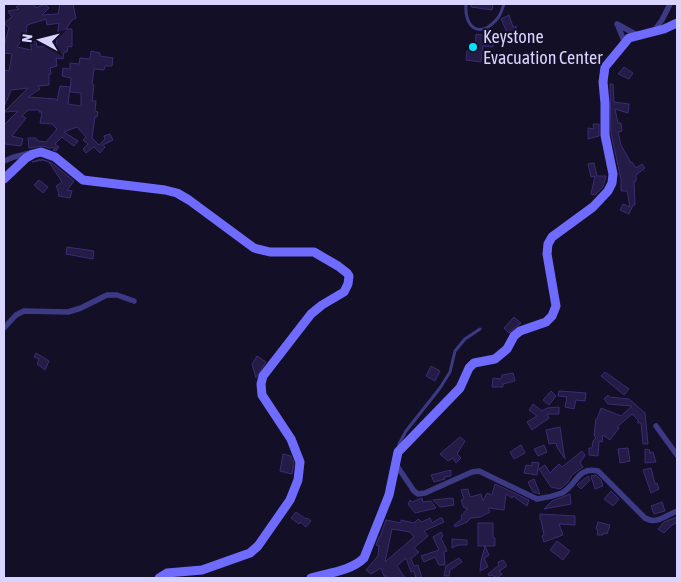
<svg xmlns="http://www.w3.org/2000/svg" width="681" height="582" viewBox="0 0 681 582" font-family="'Asap Condensed',sans-serif">
  <style>
    .building { fill: #241b47; stroke: #3b2d73; fill-rule: evenodd }
    .lines { fill: none; stroke-linecap: round; stroke-linejoin: round }
    .lane { stroke: #3d3a85; stroke-width: 3 }
    .street { stroke: #3d3a85; stroke-width: 5.5 }
    .secondary { stroke: #6f6bff; stroke-width: 9 }
    .poi-dot { fill: #00e5ff; stroke: #130f26; stroke-width: 2 }
    .labels { text-anchor: middle; stroke-width: 4; stroke-linejoin: round; paint-order: stroke }
    .poi-label { font-size: 18px; fill: #d9d4ff; stroke: #130f26; text-anchor: start }
  </style>
  <rect width="100%" height="100%" fill="#130f26"/>
  <!-- building -->
  <path class="building" d="M21,4H34L36,8L45,4L49,8L42,15L58,14L60,4H73L76,18L72,20L66,29H72V47L68,46L67,52H64L63,59L56,58L57,66L50,68L51,74H49V85L38,86L40,89L28,97L56,99L57,101L60,86L70,87L68,104L81,106V93L70,92L71,78L62,76L63,68L70,69V63L79,64L80,58L90,59L91,51L100,53V56L113,58L112,66H105L104,70L94,69L92,84L94,85L92,101H96L95,111L98,112L97,117H95L92,138L99,145L105,139L104,136L110,134L113,140L103,145L105,147L100,153L94,147L86,153L83,149L88,144L83,140L86,137L77,127L64,132L78,141L74,146L62,137L55,144L59,147L56,151L53,150L57,148H49L43,146L29,148L28,138H36L38,141L46,142L57,129L52,124L40,123L42,112H39V110H28L22,116L26,118L12,136L23,139L21,146L5,144L4,125L18,111L4,112L28,88L11,90L4,107V75L5,70L9,71L12,54L4,53V45L9,28L4,23L12,17L8,11L19,9L16,7ZM46,19L47,25L59,23L56,45L37,47L36,41L30,42L32,50L17,47L26,34L27,25Z
    M471,4H493L492,10L471,7Z
    M509,15L513,27L516,26L518,37L510,39L501,19Z
    M476,34L494,37L493,47L483,46L481,62L466,60L467,51L475,52Z
    M624,67L633,73L629,79L618,74Z
    M610,84H613L614,102L629,104L628,113L615,109L618,123H621L622,131L618,132L621,145L631,163L632,162L636,168L642,164L645,168L636,175V181H634L635,205H633L629,214L620,210L623,204L630,207L627,191H621V179L611,134Z
    M593,124H599V136L588,139V128L594,129Z
    M41,159L52,163L74,181L67,190L72,191L70,198L58,196L59,193L56,186L62,182L49,162L43,160L32,162Z
    M594,163L597,176H606L603,187L595,195L591,194L595,176L591,177L588,164Z
    M39,180L48,187L43,193L34,185Z
    M67,247L94,251L93,259L66,254Z
    M514,317L521,323L509,333L504,328Z
    M36,353L49,361L45,370L37,364L39,359L34,357Z
    M257,356L266,362L256,378L252,364Z
    M431,366L440,371L435,381L426,376Z
    M605,372L629,389L624,395L601,376Z
    M513,373L515,381L503,384V387H492L493,378L501,379L502,375Z
    M551,391L556,396L549,405L543,400Z
    M559,391L586,393L585,401L576,400L574,409L565,407L567,397L558,396Z
    M608,395L609,397L629,399L645,413L648,444H643L641,423H638V420L632,414L617,427L619,428L610,440L603,435L602,442L599,441L598,456L589,455V448H592L593,441L596,438L594,435L596,419H597L601,408L621,416L632,406L608,404L604,399Z
    M533,404L542,411L547,408L559,407V414H547L549,418L532,430L527,422L537,416L529,410Z
    M560,427L563,448L565,459L557,447L556,443L549,444L546,430Z
    M460,437L465,441L457,454L461,458L456,463L453,458L448,461L440,454Z
    M521,445L525,453L514,459L510,452Z
    M544,445L547,452L538,456L534,449Z
    M628,448L630,461L620,463L618,449Z
    M645,449L650,450L649,453L653,452L656,462L645,463Z
    M582,451L585,455L580,463L583,467L572,475L568,482L560,489L551,487L539,469L545,465L550,473L559,464L562,467Z
    M283,454L291,456L294,463L292,474L280,471Z
    M532,462L539,463L537,475L524,473L526,465L532,466Z
    M651,468L655,484L657,483L659,489L651,493L643,470Z
    M451,470V476L444,477L445,479L434,482L431,475Z
    M596,475L601,480L603,486L595,489L591,476Z
    M588,476L590,480L581,489L577,485Z
    M534,479L540,494L533,492L528,482Z
    M495,484L529,500L527,506L513,496L512,498L506,494L504,510L488,508L490,512L480,517L471,518L467,522L455,527L454,525L462,519L461,516L468,508H464L461,500L464,499L461,490L468,489L470,497L481,494L483,501L487,493L492,495Z
    M611,491L619,499L613,506L604,499Z
    M570,494L571,504L544,509L552,501Z
    M422,498L423,502L431,501L436,508L415,513L408,504L410,500L412,502Z
    M453,498L454,505L440,507L433,500Z
    M662,502L665,511L654,514L651,506Z
    M296,512L306,519L307,518L311,521L306,527L300,522L299,524L291,518Z
    M540,514L575,516V525L559,524L563,535L544,542L542,536L544,535L541,520H540Z
    M677,517V523L672,525L664,533L658,529L664,522Z
    M430,518L432,523L440,518H442L444,522L424,531L428,536L414,548L419,552L411,559L414,566L418,565L422,578H416L414,571L411,572L406,558L397,566L405,578H387L386,576H384L381,568L371,574L366,570L378,556L379,546L376,545L379,537H380L386,520L401,523V520L414,523L418,519L422,522ZM392,529L410,532L414,537L385,562Z
    M598,522L610,525L607,534L604,533L603,535H597L598,530L596,529Z
    M478,523H493V538H495V546H478Z
    M441,532L443,536L441,538L447,551L444,552L445,565H439L435,557L424,562L421,556L439,550L433,537Z
    M452,539L467,540V545H458L452,548Z
    M557,541L570,551L563,560L550,550Z
    M485,546L489,555L484,558L488,567L480,571L481,561Z
    M459,558L462,562L450,570L449,576H444L446,566Z
    M503,560L507,566L499,571L502,574L497,578L492,575L489,576L488,574L499,565L498,562Z"/>
  <g class="lines">
    <!-- lane -->
    <path class="lane" d="M466,4C464,28 480,39 497,19C501,15 502,9 504,4
      M398,449L399,444L406,431L440,388L450,372L455,351L465,339L480,329"/>
    <!-- street -->
    <path class="street" d="M617,24L637,35
      M618,26L625,43
      M654,31L662,20L670,4
      M4,161L14,157L30,153
      M4,328L16,315L24,311L68,312L81,308L107,295H117L134,301
      M656,426L677,455
      M395,463L414,491L418,494L425,493L472,472L479,471L537,499C546,498 554,496 562,493C577,485 577,466 598,471L645,518C657,525 666,515 677,511"/>
    <!-- secondary -->
    <path class="secondary" d="M4,179L26,158L33,154L41,152L55,157L83,180L165,190L177,193L189,200L254,248L270,252H314L338,266L347,273L349,276L348,284L344,292L322,305L311,314L263,376L261,384L262,395L291,439L300,462L298,480L290,500L258,546L250,553L202,570L167,573L159,578
      M311,578C328,573 351,571 364,558L389,495L398,452L460,388L469,368L474,363L495,359L507,349L514,336L520,331L546,322L552,316L556,306L547,254L548,244L552,237L593,207L608,191L612,183L613,174L605,135V103L603,82L605,67L629,38L664,29L677,23"/>
  </g>
  <!-- markers -->
  <circle class="poi-dot" cx="473" cy="47" r="5"/>
  <g class="labels">
    <!-- poi labels -->
    <g class="poi-label">
      <text x="483" y="43">Keystone<tspan x="483" dy="21">Evacuation Center</tspan></text>
    </g>
  </g>
  <!-- border -->
  <rect width="681" height="582" fill="none" stroke="#d9d4ff" stroke-width="10"/>
  <!-- north arrow -->
  <g transform="translate(40 40) rotate(277)" stroke="#130f26" stroke-width="4" paint-order="stroke">
  <path d="M0-4L9 19L0 12L-9 19Z" fill="#d9d4ff"/>
  <text y="-8" font-size="14" font-weight="bold" text-anchor="middle" fill="#d9d4ff">N</text>
  </g>
</svg>
